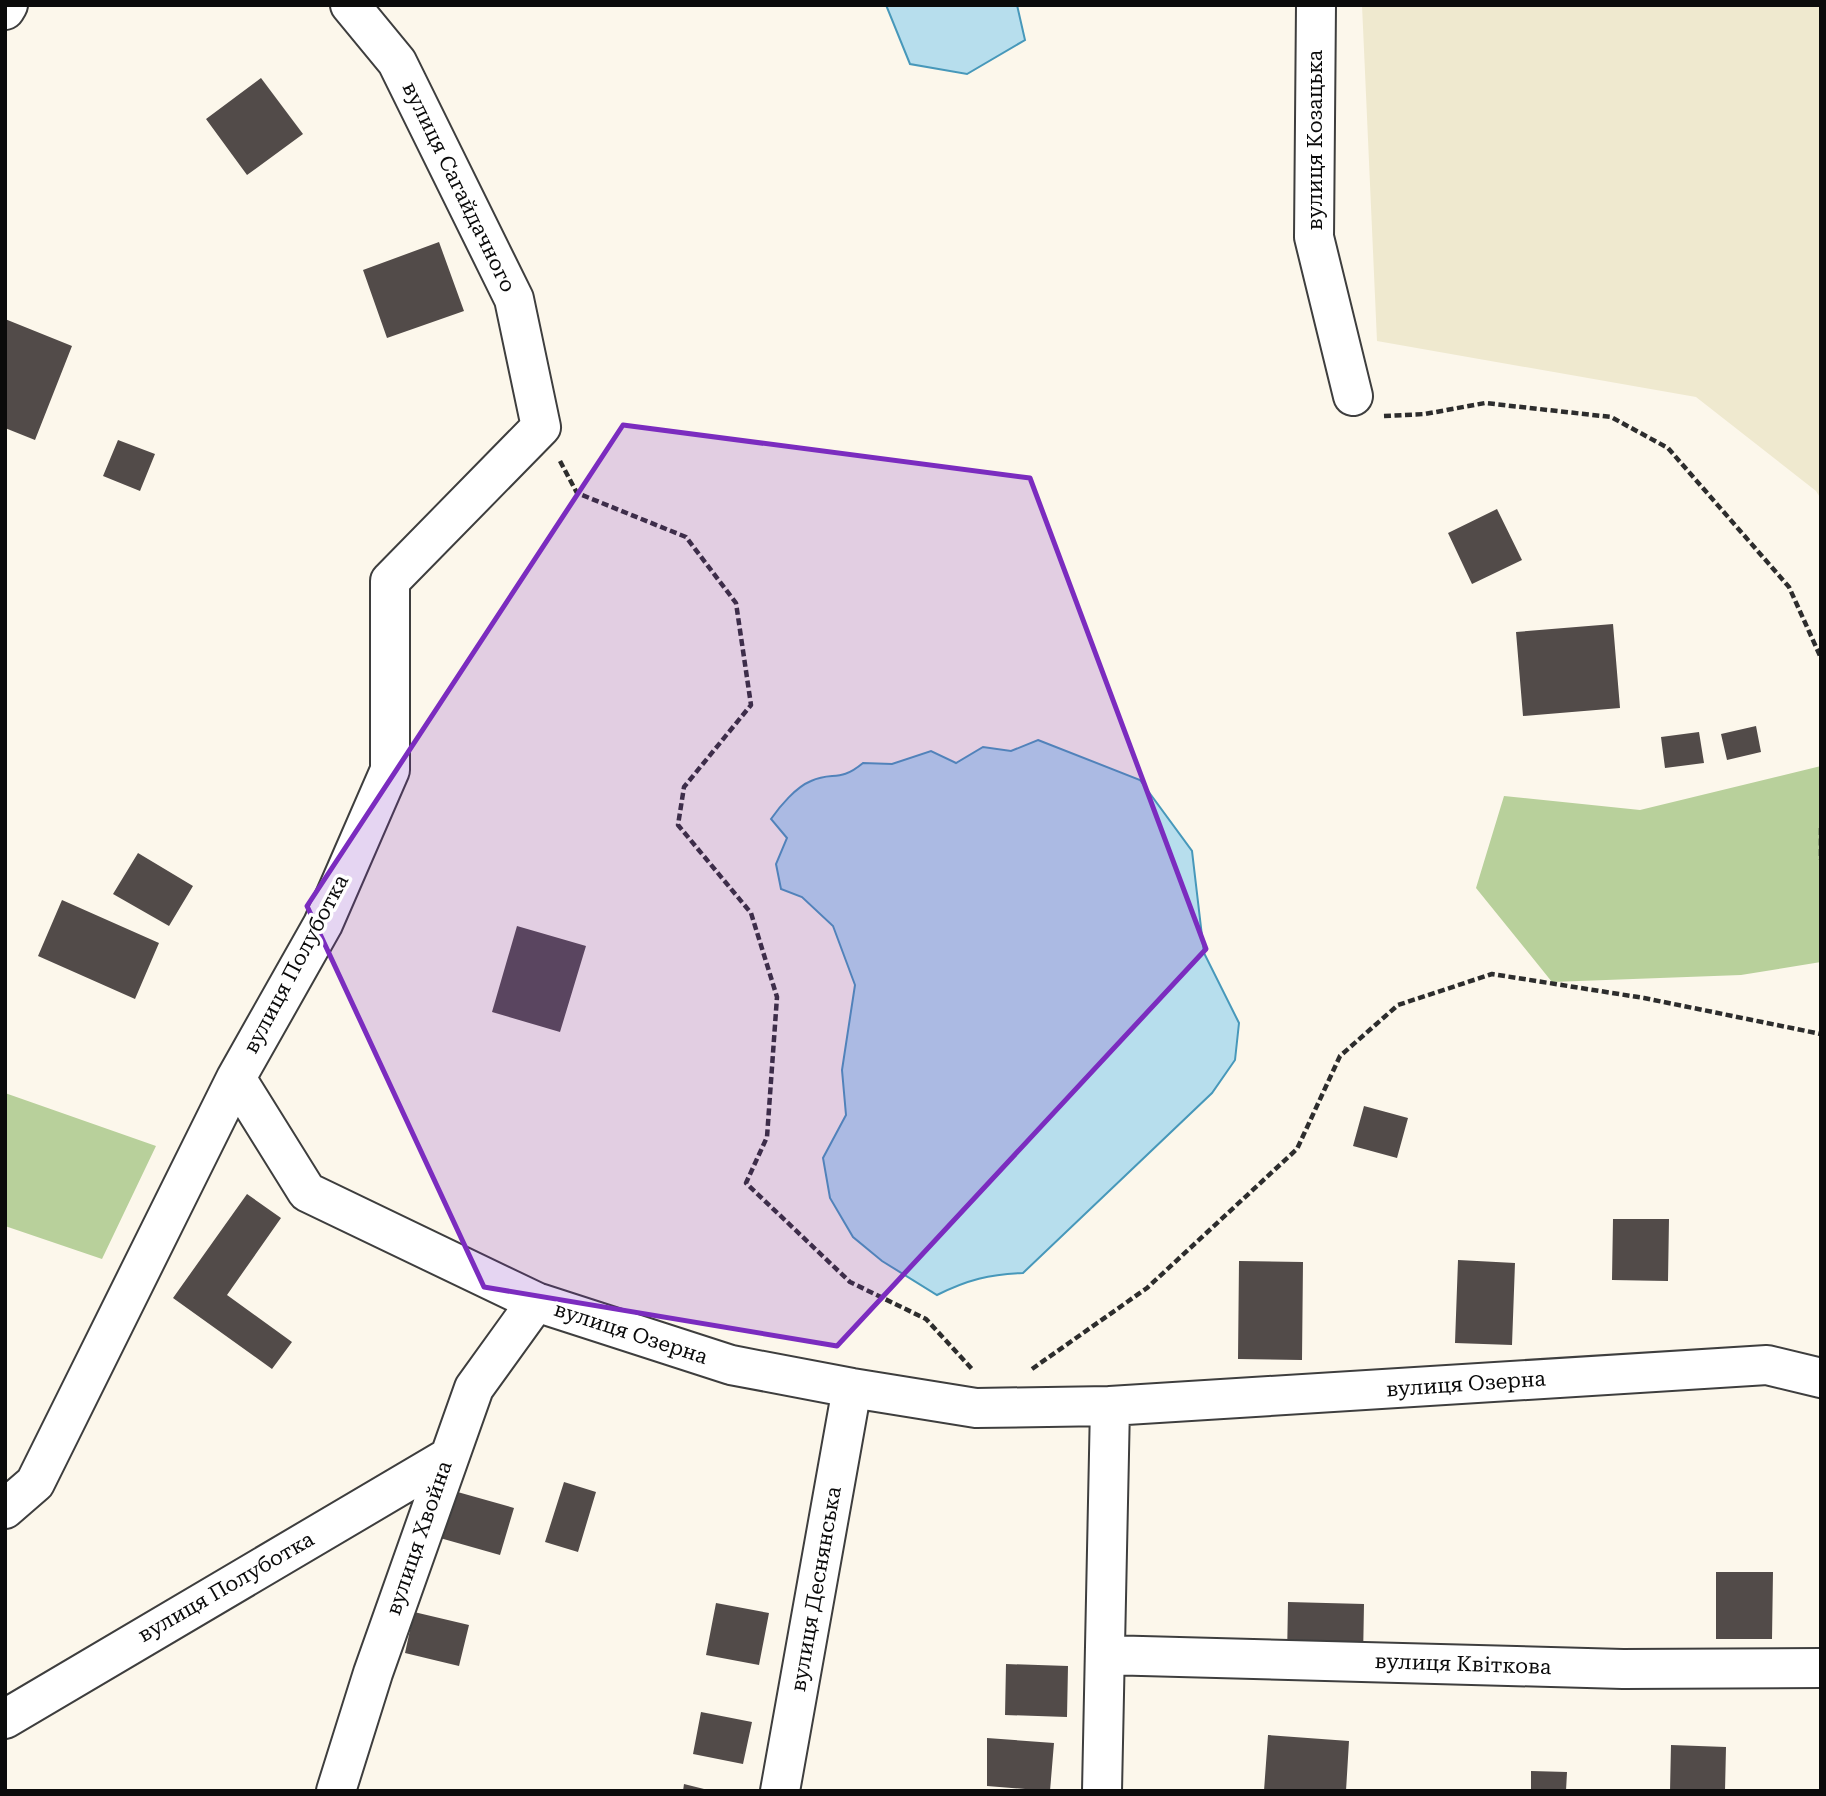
<svg xmlns="http://www.w3.org/2000/svg" width="1826" height="1796" viewBox="0 0 1826 1796" font-family="'Roboto Serif',serif">
  <style>
    .farmland { fill: #efe9cf }
    .forest { fill: #b8d09b }
    .water { fill: #b7deed; stroke: #4798ba; stroke-width: 2 }
    .building { fill: #524b49 }
    .lines { fill: none; stroke-linecap: round; stroke-linejoin: round }
    .street-casing { stroke: #3e3e3e; stroke-width: 42 }
    .path { stroke: #2d2d2d; stroke-width: 4.5; stroke-dasharray: 7 3.5; stroke-linecap: butt }
    .street { stroke: #fff; stroke-width: 38 }
    .marked { fill: #7b2cbf; fill-opacity: 0.2; stroke: #7b2cbf; stroke-width: 5; stroke-linejoin: round }
    .labels { text-anchor: middle; stroke-width: 7; stroke-linejoin: round; paint-order: stroke }
    .street-label { font-size: 21px; fill: #0b0b0b; stroke: #fff }
  </style>
  <rect width="100%" height="100%" fill="#fcf7eb"/>
  <!-- farmland -->
  <path class="farmland" d="M1362,5H1821V499L1816,491L1696,397L1377,341Z"/>
  <!-- forest -->
  <path class="forest" d="M1821,766V962L1741,975L1552,982L1476,888L1504,796L1640,810Z
    M5,1093L156,1146L102,1259L5,1226Z"/>
  <!-- water -->
  <path class="water" d="M886,5H1017L1025,40L967,74L910,64Z
    M1038,740L1140,780L1192,851L1204,953L1239,1023L1235,1060L1212,1093L1023,1273C990,1274 967,1280 937,1295L882,1261L853,1237L830,1198L823,1158L846,1115L842,1070L855,985L833,926L802,897L781,889L776,864L787,838L771,819C780,806 796,787 811,781C833,771 839,783 863,763L892,764L931,751L956,763L983,747L1011,751Z"/>
  <!-- building -->
  <path class="building" d="M261,78L303,134L247,175L206,119Z
    M439,242L464,311L387,338L363,270Z
    M5,319L72,346L35,440L5,428Z
    M118,440L155,454L140,491L103,476Z
    M1497,509L1522,560L1472,584L1448,533Z
    M1613,624L1620,708L1523,716L1516,632Z
    M1756,726L1761,752L1727,760L1721,734Z
    M1699,732L1704,763L1665,768L1661,737Z
    M138,853L193,886L169,926L113,894Z
    M62,900L159,943L135,999L38,956Z
    M517,926L586,946L560,1032L492,1012Z
    M1364,1106L1408,1118L1397,1158L1353,1146Z
    M247,1194L281,1218L227,1295L292,1342L272,1369L173,1298Z
    M1613,1219H1669L1668,1281L1612,1280Z
    M1458,1260L1515,1263L1512,1345L1455,1343Z
    M1239,1261L1303,1262L1302,1360L1238,1359Z
    M564,1482L596,1492L578,1552L545,1542Z
    M454,1491L514,1508L500,1555L440,1538Z
    M1716,1572H1773L1772,1639H1716Z
    M1288,1602L1364,1604L1363,1659L1287,1658Z
    M716,1603L769,1613L759,1665L706,1655Z
    M414,1612L469,1625L459,1666L405,1653Z
    M1006,1664L1068,1666L1067,1717L1005,1715Z
    M701,1712L752,1722L743,1764L693,1754Z
    M1268,1735L1349,1741L1346,1791H1264Z
    M987,1738L1054,1743L1050,1791L987,1786Z
    M1671,1745L1726,1747L1725,1791H1670Z
    M1531,1771L1567,1772L1566,1791H1531Z
    M684,1784L708,1790V1791H683Z"/>
  <g class="lines">
    <!-- street casing -->
    <g class="street-casing">
      <path id="street" d="M1316,5L1314,237L1353,396
        M5,10L8,5
        M236,1078L307,1192L536,1302L731,1365L852,1388L976,1408L1110,1406
        M5,1509L35,1483L236,1078L323,924L390,770V581L541,427L514,299L397,62L350,5
        M1105,1655L1623,1669L1821,1668
        M5,1719L447,1458
        M336,1791L373,1673L474,1388L536,1302
        M780,1791L852,1388
        M1102,1791L1110,1406L1767,1365L1821,1378"/>
    </g>
    <!-- path -->
    <path class="path" d="M1384,416L1425,414L1485,403L1611,417L1668,448L1789,587L1821,658
      M560,461L577,493L686,537L736,603L751,705L684,787L678,825L751,913L777,997L767,1137L746,1183L850,1282L926,1319L972,1369
      M1821,828V860
      M1032,1369L1147,1288L1297,1149L1340,1056L1398,1005L1492,974L1644,998L1821,1034"/>
    <!-- street -->
    <use href="#street" class="street"/>
  </g>
  <!-- marked area -->
  <path class="marked" d="M623,425L1030,478L1206,949L837,1346L484,1287L307,906Z"/>
  <g class="labels">
    <!-- street labels -->
    <g class="street-label">
      <text transform="translate(1315 140) rotate(-90)" y="7">вулиця Козацька</text>
      <text transform="translate(459 187) rotate(64)" y="7">вулиця Сагайдачного</text>
      <text transform="translate(296 964) rotate(-62)" y="7">вулиця Полуботка</text>
      <text transform="translate(631 1333) rotate(18)" y="7">вулиця Озерна</text>
      <text transform="translate(1466 1384) rotate(-4)" y="7">вулиця Озерна</text>
      <text transform="translate(419 1538) rotate(-71)" y="7">вулиця Хвойна</text>
      <text transform="translate(226 1587) rotate(-30)" y="7">вулиця Полуботка</text>
      <text transform="translate(816 1589) rotate(-80)" y="7">вулиця Деснянська</text>
      <text transform="translate(1463 1664) rotate(2)" y="7">вулиця Квіткова</text>
    </g>
  </g>
  <!-- border -->
  <rect width="1826" height="1796" fill="none" stroke="#0b0b0b" stroke-width="14"/>
</svg>
